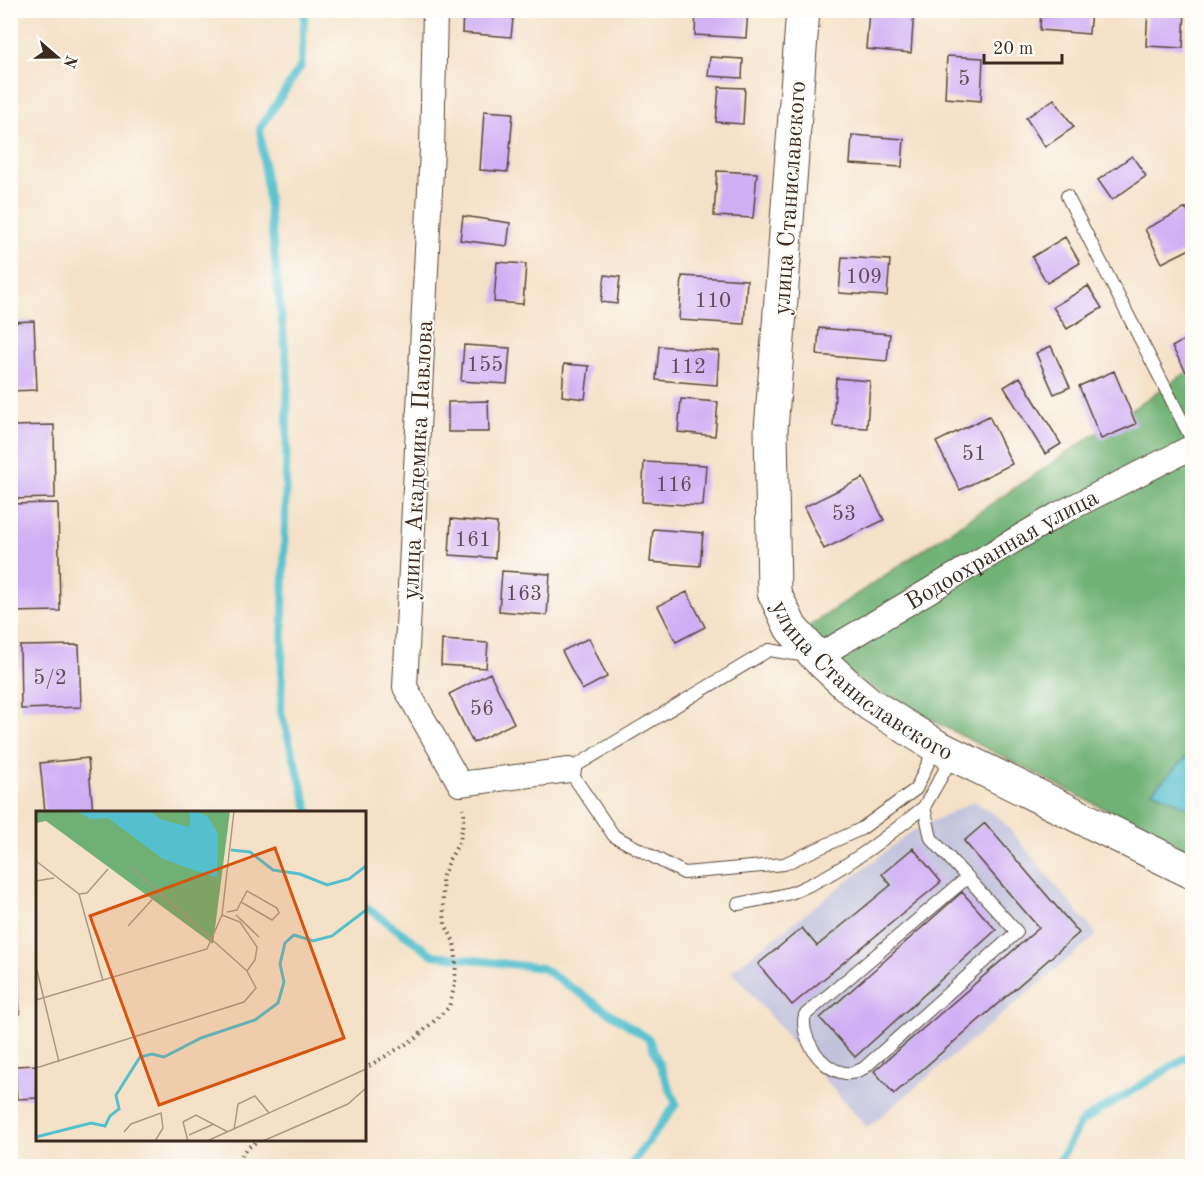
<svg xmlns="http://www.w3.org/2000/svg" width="1203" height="1177" viewBox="0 0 1203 1177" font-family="'Old Standard TT',serif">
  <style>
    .industrial { fill: #c2c2dc }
    .forest { fill: #6fb174; stroke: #556e49; stroke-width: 1.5 }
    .water { fill: #54c0ce; stroke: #487576; stroke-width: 1.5 }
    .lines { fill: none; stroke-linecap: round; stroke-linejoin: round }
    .stream { stroke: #54c0ce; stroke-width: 8 }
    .building { fill: #cfaff4 }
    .lane-casing { stroke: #574537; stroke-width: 14 }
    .street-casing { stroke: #574537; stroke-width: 26 }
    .secondary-casing { stroke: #574537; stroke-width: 35 }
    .path { stroke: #574537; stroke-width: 4; stroke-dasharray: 1.5 4.5; stroke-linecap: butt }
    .lane { stroke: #fff; stroke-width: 12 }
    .street { stroke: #fff; stroke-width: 24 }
    .secondary { stroke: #fff; stroke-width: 33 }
    .labels { text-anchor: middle; stroke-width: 4.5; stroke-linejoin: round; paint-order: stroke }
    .number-label { font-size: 21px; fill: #604b54 }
    .street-label { font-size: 24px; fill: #3b2a1e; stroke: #fdfcf7 }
    .inset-river { fill: none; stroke: #54c0ce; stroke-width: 3 }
    .inset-road { fill: none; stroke: #aa9883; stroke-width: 1.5 }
    .view { fill: #d7540e; fill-opacity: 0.15; stroke: #d7540e; stroke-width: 3 }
    .inset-edge { fill: none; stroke: #3b2a1e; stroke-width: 3 }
  </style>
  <rect width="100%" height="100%" fill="#fdfcf7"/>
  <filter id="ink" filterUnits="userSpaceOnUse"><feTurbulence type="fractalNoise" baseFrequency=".0167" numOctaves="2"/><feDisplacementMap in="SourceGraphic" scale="12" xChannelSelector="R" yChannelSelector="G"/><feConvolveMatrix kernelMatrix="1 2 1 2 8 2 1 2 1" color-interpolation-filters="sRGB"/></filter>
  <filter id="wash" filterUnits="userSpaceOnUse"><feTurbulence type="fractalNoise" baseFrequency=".008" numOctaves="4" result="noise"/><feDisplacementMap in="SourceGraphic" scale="24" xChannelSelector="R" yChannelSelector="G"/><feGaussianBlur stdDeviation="1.35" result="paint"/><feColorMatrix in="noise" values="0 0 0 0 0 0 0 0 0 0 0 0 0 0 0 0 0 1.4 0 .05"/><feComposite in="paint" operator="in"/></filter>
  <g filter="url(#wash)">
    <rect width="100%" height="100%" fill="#f4e1c7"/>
    <!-- industrial -->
    <path class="industrial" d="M974,801L1001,819L1097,935L867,1128L731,971L911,832Z"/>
    <!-- forest -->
    <path class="forest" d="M1192,369V852L1085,799L947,728L817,657L793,637Z"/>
    <!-- water -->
    <path class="water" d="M1192,752V809L1152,791Z"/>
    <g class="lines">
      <!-- stream -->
      <path class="stream" d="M305,10L301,66L260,129L288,374L281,712L309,812
        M364,906L433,955L542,968L649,1039L676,1104L630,1166
        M1057,1166L1081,1122L1192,1054"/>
    </g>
    <g id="blocks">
      <!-- building -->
      <path class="building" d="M463,10H514L511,37L462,33Z
        M696,10H748L746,38L695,35Z
        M869,10H914L911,53L866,49Z
        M1041,10H1091L1089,34L1040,30Z
        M1148,10H1185L1183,48L1146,46Z
        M947,56L983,58L981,101L945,98Z
        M710,57L743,59L742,78L708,76Z
        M719,87L745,88L743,124L716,122Z
        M1054,99L1074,127L1045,147L1026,118Z
        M484,111L513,113L508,172L480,170Z
        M852,135L904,139L902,167L850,164Z
        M1132,156L1146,176L1112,200L1098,180Z
        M717,171L757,173L753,218L714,216Z
        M1186,208L1192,222V248L1162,263L1145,229Z
        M463,216L510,223L507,246L460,240Z
        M1065,237L1080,263L1047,283L1032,257Z
        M842,257L890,260L887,296L839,293Z
        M497,262L526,264L523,304L494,302Z
        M605,275L620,277L617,304L601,302Z
        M682,276L747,280L744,324L679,320Z
        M1088,286L1102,308L1067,329L1053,307Z
        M34,321L37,390L10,391V322Z
        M819,328L890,334L887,361L817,355Z
        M1192,335V382L1172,347Z
        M464,345L510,348L507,384L461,381Z
        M659,346L719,351L717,385L656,380Z
        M1051,346L1070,387L1054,394L1036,353Z
        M564,364L589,366L585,399L562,396Z
        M1114,371L1136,424L1101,439L1079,386Z
        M1020,377L1061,444L1045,454L1004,387Z
        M836,378L870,381L867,428L833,426Z
        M681,399L718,402L715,436L678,432Z
        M488,401L489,432H448V402Z
        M989,416L1012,464L960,490L936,442Z
        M54,425L55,498L10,499V426Z
        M644,462L706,465L703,506L642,502Z
        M863,478L884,520L824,549L804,507Z
        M58,503L60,611L10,612V504Z
        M451,519L497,523L495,558L449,555Z
        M653,529L703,533L700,566L650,562Z
        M502,571L550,574L547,615L499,611Z
        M687,592L705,627L676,642L658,606Z
        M589,638L607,677L582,690L562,651Z
        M442,640L488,643L486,668L441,665Z
        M79,645L81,707L21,709L20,646Z
        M490,673L514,723L473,743L449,694Z
        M88,758L93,812H45L40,763Z
        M985,823L1079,933L894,1094L874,1071L1039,928L964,841Z
        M913,848L941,882L792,1005L758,964L802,928L817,946L891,885L882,874Z
        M962,892L996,930L855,1057L820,1018Z
        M10,927H12L20,1014L10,1015Z
        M38,1065V1098L17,1099L15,1066Z"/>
    </g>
  </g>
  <g filter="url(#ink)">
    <use href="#blocks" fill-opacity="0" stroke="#574537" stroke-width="1.5"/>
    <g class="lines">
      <!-- lane casing -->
      <g class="lane-casing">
        <path id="lane" d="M1067,196L1192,440
          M807,656L769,650L569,770L614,836L684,873L784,864L861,829L916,789L936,746
          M953,756L924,807L931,838L1017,932L864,1068C856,1072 849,1075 841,1072C820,1068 799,1035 805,1015L968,877
          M738,904C755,900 781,897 796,891C844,871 884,839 924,807"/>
      </g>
      <!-- street casing -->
      <g class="street-casing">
        <g id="street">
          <path d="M435,10L432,150L405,687L460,784L569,770"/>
          <path id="s1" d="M817,657L1057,515L1192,447"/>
        </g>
      </g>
      <!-- secondary casing -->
      <g class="secondary-casing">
        <g id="secondary">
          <path id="s2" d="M803,10L771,430L774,592L791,628L817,657L848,686L871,705L936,746L1192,872"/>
        </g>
      </g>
      <!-- path -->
      <path class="path" d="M364,1069L416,1038L449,1007L455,985L456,958L454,942L445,924L443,902L442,878L449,860L460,841L464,814L463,808
        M235,1166L246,1149L259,1140"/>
      <!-- lane -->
      <use href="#lane" class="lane"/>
      <!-- street -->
      <use href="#street" class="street"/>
      <!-- secondary -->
      <use href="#secondary" class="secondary"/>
    </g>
  </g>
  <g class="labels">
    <!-- number labels -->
    <g class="number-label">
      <text x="964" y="85">5</text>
      <text x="864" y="283">109</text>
      <text x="713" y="307">110</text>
      <text x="485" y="371">155</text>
      <text x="688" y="373">112</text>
      <text x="974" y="460">51</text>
      <text x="674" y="491">116</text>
      <text x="844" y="520">53</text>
      <text x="473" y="546">161</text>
      <text x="524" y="600">163</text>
      <text x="50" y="684">5/2</text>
      <text x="482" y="715">56</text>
    </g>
    <!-- street labels -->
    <g class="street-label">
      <text transform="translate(789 198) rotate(-86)" y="8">улица Станиславского</text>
      <text transform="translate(417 460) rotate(-87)" y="8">улица Академика Павлова</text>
      <text dy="8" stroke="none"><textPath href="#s1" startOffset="214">Водоохранная улица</textPath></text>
      <text dy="8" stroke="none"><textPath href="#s2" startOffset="711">улица Станиславского</textPath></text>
    </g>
  </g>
  <!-- overview -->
  <g transform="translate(36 811)">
    <rect width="330" height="330" fill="#f4e1c7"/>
    <path d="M0,0H194L177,133L10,10L0,12Z" fill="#6fb174"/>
    <path d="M40,0H114L124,8L154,16V0L165,2L172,6L182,23L181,67L127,48L72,7L55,8Z" fill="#54c0ce"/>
    <path class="inset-river" d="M195,39L214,41L237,59L264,63L291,74L313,68L330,55M0,326L55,312L69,315L74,305L83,298L80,284L104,246L116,243L128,246L165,227L219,209L242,192L248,171L244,153L249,132L258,124L277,130L296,125L330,99"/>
    <path class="inset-road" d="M0,50L43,83M95,56L211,160L219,149L221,136L204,111L186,104M0,70L18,67M191,101L201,99L205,91L211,80L241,97L243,102L236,109L205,91M200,104L223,126M92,115L124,80M0,155L23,251M67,170L43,83L51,82L72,58M0,189L171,138L186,104L198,0M0,257L208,191L220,177L211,160M198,319L202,293L219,285L233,302M88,321L95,313L125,302L127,317L119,330M153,324L178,313M152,330L147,311L160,304L192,321M171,330L330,258M227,330L312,293L330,277"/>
    <path class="view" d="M239,37L308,227L123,294L54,105Z"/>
    <rect width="330" height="330" class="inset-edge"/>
  </g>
  <!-- margin -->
  <rect width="1203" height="1177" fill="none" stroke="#fdfcf7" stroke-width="36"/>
  <!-- north arrow -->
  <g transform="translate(57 57) rotate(110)" stroke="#fdfcf7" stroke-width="4.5" paint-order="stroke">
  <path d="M0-4.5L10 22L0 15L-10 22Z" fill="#3b2a1e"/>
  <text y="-9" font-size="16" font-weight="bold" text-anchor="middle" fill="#3b2a1e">N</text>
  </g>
  <!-- scale -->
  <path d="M984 54v9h78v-9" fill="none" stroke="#3b2a1e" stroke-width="3"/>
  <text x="993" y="54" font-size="18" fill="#3b2a1e" stroke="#fdfcf7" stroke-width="4.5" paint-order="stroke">20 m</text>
</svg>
